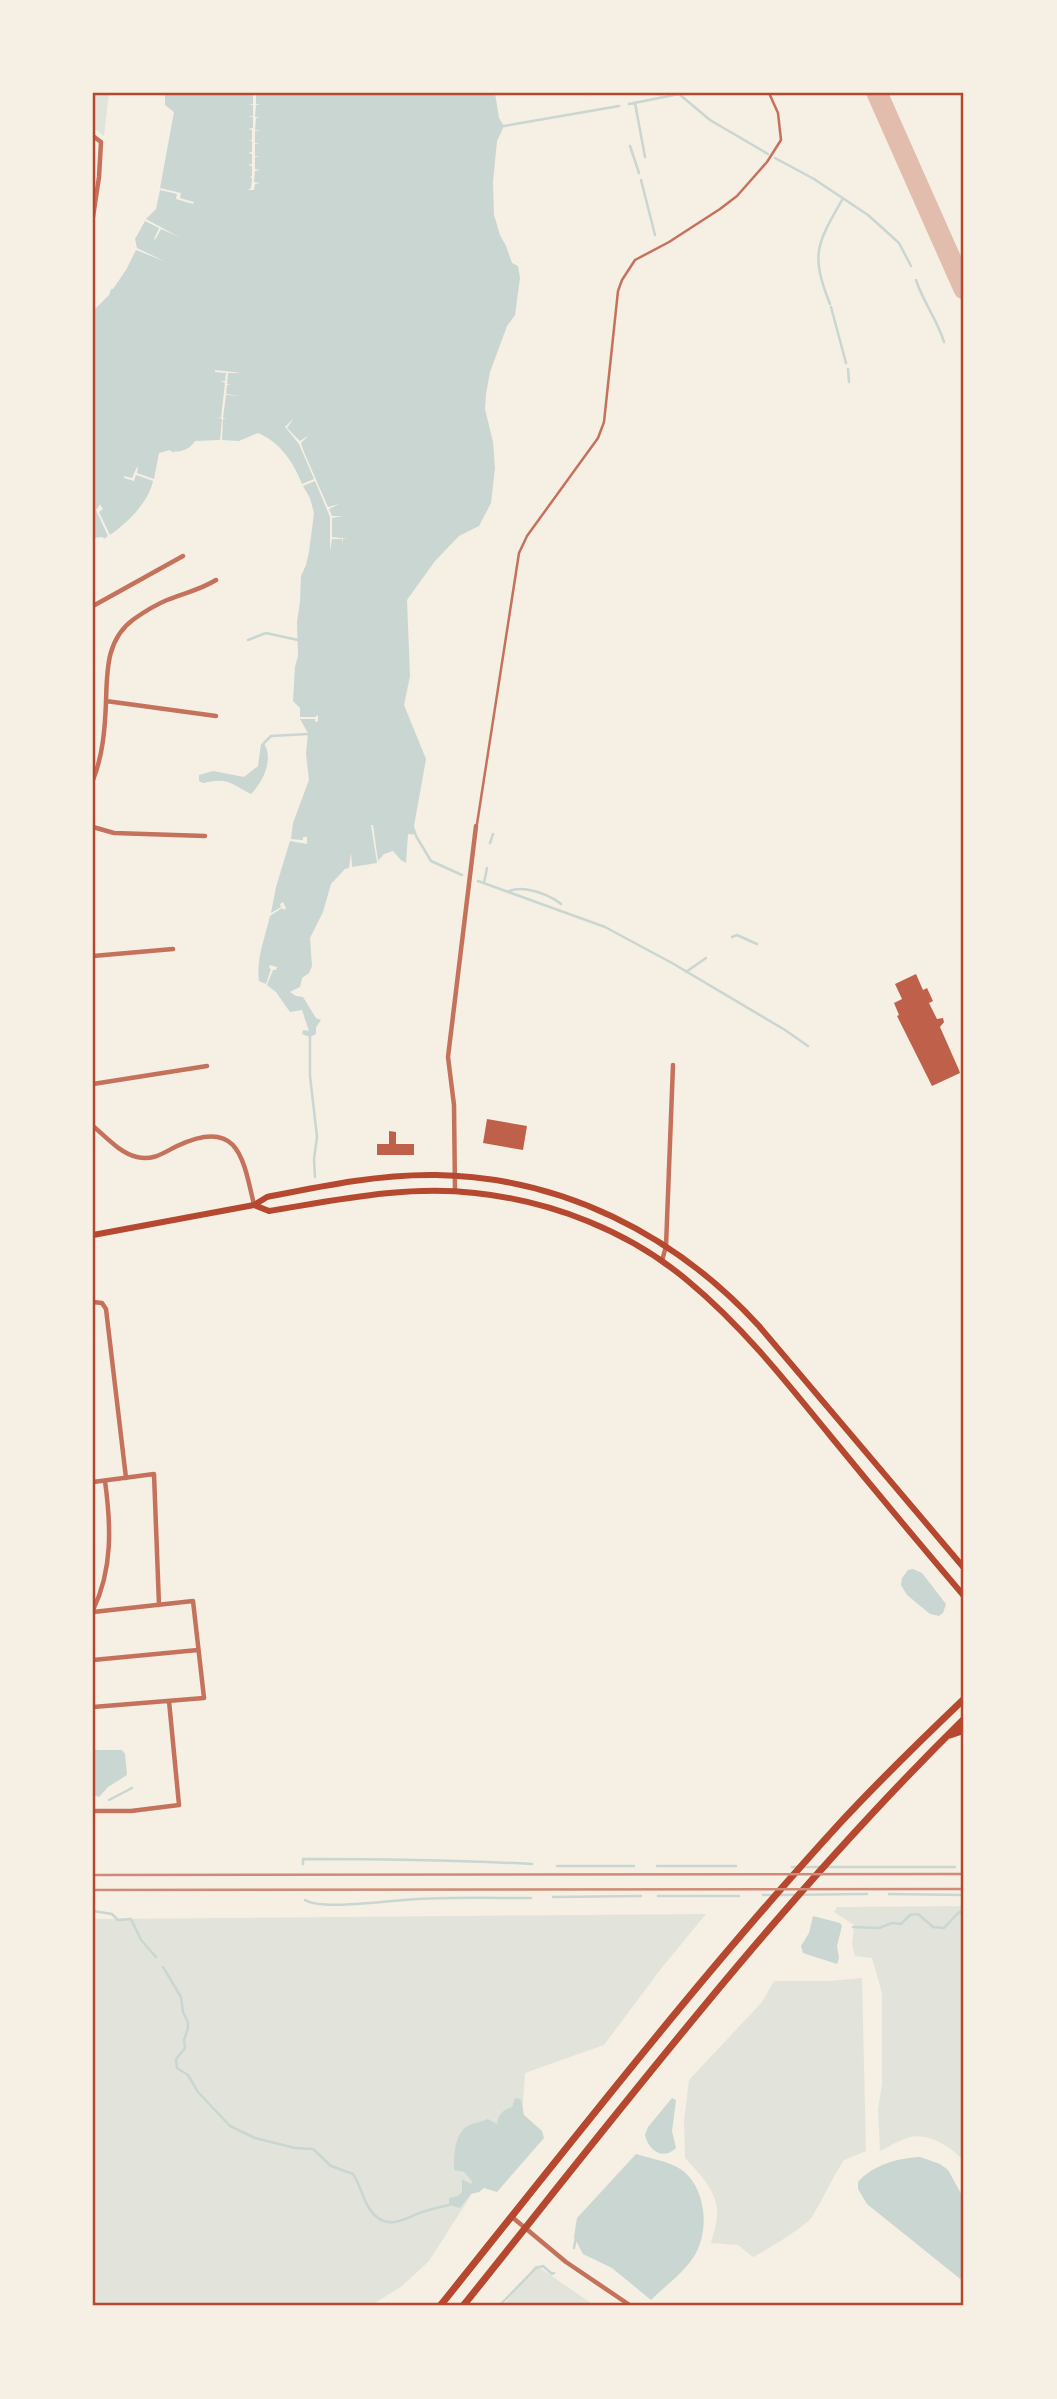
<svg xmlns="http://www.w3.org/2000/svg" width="1057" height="2399" viewBox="0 0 1057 2399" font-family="Spectral,serif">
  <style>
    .green { fill: #e2e4dc }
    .water { fill: #c9d6d2 }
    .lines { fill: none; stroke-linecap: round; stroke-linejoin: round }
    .stream { stroke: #c9d6d2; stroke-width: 2.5 }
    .taxiway { stroke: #e2bdae; stroke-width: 21 }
    .building { fill: #bf614a }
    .service { stroke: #c5725c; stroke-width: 2.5 }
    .minor { stroke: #c5725c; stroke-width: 4.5 }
    .secondary { stroke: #b5482f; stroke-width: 6 }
    .primary { stroke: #b5482f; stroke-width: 7 }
    .rail { stroke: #cf8b77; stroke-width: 2.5 }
    .neatline { fill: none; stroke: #b5482f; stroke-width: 2.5 }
  </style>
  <rect width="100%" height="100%" fill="#f6efe4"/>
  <!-- green -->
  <path class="green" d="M93,93H109L104,136L93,128Z
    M964,1906V2162C954,2148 929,2133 911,2137C901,2139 889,2147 880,2151L878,2109L882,2084V1993L872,1958L855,1956L852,1945L854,1925L834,1912L837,1907Z
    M706,1914L660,1970L604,2045L525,2073L521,2131L475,2189L429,2261L402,2286L370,2306H93V1919Z
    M862,1978L866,2151L844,2160C832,2178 823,2199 812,2217C806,2226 764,2252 753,2257L738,2245L711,2243C713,2234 717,2224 717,2215C719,2193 699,2173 685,2158L684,2121L689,2080L762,2002L774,1981H828Z
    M536,2265L595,2306H503Z"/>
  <!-- water -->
  <path class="water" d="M165,93H253V104H248L253,105V116L248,117H253V128L248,129L252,130V140L248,141H252V152L248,153L252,154V164L248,165L252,166V176L250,177L252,178L251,188L248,190H254L255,184L260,183L254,182L255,171L260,170L255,169V157H260L255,156V144H260L255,143V131H261L255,130L256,118L260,117H255L256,105L261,104H256V93H495L499,118L504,126L497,141L493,182L494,215L500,235L506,246L512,263L518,266L520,278L515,315L507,326L490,372L486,394L485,409L493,442L495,468L491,503L479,526L459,536L435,561L407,600L410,676L404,705L426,759L414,826L417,835L408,834L406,863L401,860L393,851L384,854L378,861L373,825H371L377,863L352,867L351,852L349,868L345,869L331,884L323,912L310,938L312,966L309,973L302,978L300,987L290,992L296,996L303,997L316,1018L321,1020L316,1027V1034L310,1037L302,1034L303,1030L309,1031L302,1010L290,1012L276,992L267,985L273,970H276L277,967L270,965L269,968L271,969L266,984L259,981C256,958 265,938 270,916L282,908L284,910L286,908L283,902L280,904L281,907L271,913L276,887L290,841L307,844V837H303V840L291,839L293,823L309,780L306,754L308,733L300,719H315V722L318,721V715L315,717H300V708L293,701L295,667L298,656L297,622L300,602L301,576L306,565L309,552L314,513L310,498L303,486L315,481L330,517V551L332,539H342V544L343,539H348L332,537V518L343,516H332L329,509L339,504L328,507L304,452L301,443L309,435L300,441L287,428L294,418L285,427L299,444L314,479L302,484C294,463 280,442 258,433L239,441L222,440L223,419L226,418H223L226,395L240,396L226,394L227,385H231L227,384L228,373H242L215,370V372L226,373L225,381H221L225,383L221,418L216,417L222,419L220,440L195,441C189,450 183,451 172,452L170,450L159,453L154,479L137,473L138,468L137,467L132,478L124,476V478L134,481L136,475L153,481C148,503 128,522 110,535L99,512L103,509L98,501L100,505L96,510L108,536L104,539L103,537L93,538V311L109,295L111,289H113L126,270L136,250L166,262L137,248L135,239L145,221L159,228L154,239L155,240L161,229L179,237L146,219L156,209L160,190L177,194L176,199L193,204L194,202L180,198L181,193L160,188L174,112L165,105Z
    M264,743C274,759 263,782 251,794C230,783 228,777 203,783L199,781V775L213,771L244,777L258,766L261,744Z
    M913,1569L922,1573L946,1604L943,1613L939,1616L930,1614L907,1595L901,1585L902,1578L908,1570Z
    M93,1750H122L125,1754L127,1775L108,1787L99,1797L93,1795Z
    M813,1916L840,1923L842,1926L837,1946L839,1958L837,1964L803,1953L801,1946L809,1933Z
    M515,2098L521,2099L524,2115L542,2131L544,2138L497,2192L484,2188L479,2192L471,2194L460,2208L449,2205V2198L458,2196L462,2192V2179L471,2184L472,2181L464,2172L454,2170C454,2157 454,2136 466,2127C472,2123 481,2122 488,2119L497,2124C498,2115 502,2110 512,2107Z
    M672,2098L676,2100L672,2131L676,2148C663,2161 648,2150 645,2135L648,2127Z
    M636,2154C651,2159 669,2161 682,2170C707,2189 710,2233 693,2258C682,2274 664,2287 651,2300L612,2268L583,2254L574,2237L577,2218Z
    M920,2157L940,2164L948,2170L964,2199V2282L867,2204L858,2189V2182C873,2165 898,2158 920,2157Z"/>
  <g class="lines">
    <!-- stream -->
    <path class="stream" d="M635,103L645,157
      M629,104L679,94L710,120L768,154
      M504,126L619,106
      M630,146L639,173
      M775,158L814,179L868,215L899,243L911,266
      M641,180L655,235
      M916,280C923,302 937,319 944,342
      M830,304C810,254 817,244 842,200
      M831,307L846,363
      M848,369L849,382
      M248,640L266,633L298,640
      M264,743L271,736L308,734
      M416,836L431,861L462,875
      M490,843L493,834
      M478,881L605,927L672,963L785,1030L808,1046
      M484,883L487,868
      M508,892C521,884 549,894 561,904
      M732,937L737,935L757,944
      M686,972L706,958
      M310,1037V1076L317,1137L314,1159L315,1177
      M109,1800L132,1788
      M303,1864V1859C380,1859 456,1860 532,1864
      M557,1866H634
      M657,1866H736
      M792,1867H820
      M827,1867H955
      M889,1894L964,1895
      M763,1895H773
      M780,1895L867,1894
      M658,1896H739
      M553,1897L641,1896
      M305,1900C322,1911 393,1900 417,1899C455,1897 493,1898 531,1898
      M93,1911L112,1914L118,1920L131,1919L141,1940L156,1957
      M853,1927L879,1928L892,1923L901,1924L910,1915L918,1914L933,1927L944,1928L958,1913L964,1911
      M163,1967L181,1997L183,2012L188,2022V2028L184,2040L185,2048L176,2059L177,2068L188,2075L198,2092L230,2126L255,2138L295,2148L313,2149L331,2166L353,2174C360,2184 362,2197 369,2208C385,2233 403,2219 422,2212C431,2209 440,2207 449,2205
      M574,2248L576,2237
      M499,2306L536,2268L543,2266L552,2274L554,2273"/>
    <!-- taxiway -->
    <path class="taxiway" d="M877,93L964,289"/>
  </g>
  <!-- building -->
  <path class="building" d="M916,974L923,990L927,988L933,1001L929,1003L937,1019L943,1018L944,1022L940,1027L959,1070L960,1073L932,1086L897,1016L899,1015L894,1003L902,999L895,984Z
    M487,1119L527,1126L523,1150L483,1143Z
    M389,1131L396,1132V1144H414V1155H377V1144H389Z"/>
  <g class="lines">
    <!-- service -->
    <path class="service" d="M477,824L519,553L527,536L598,438L604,422L618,291L622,280L635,260L669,242L720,209L737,196L767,162L781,140L778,113L769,93"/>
    <!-- minor -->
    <path class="minor" d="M93,136L101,142L99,177L93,217
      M93,606L183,556
      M106,701L216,716
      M93,780C103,755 105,728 106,702C107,671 106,639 134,619C144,612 155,605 167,600C184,593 200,590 216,580
      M93,827L114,833L205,836
      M93,956L173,949
      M93,1084L207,1066
      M93,1126C106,1137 120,1153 137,1157C153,1161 163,1153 177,1146C238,1117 243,1157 254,1205
      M455,1192L454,1105L448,1057L476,826
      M662,1261L666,1246L673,1065
      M93,1302L102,1303L106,1309L126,1478
      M93,1482L154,1474L159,1605
      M93,1610C113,1569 111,1525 105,1481
      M93,1612L193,1601L204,1698L93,1707
      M93,1660L198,1650
      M93,1811H131L179,1805L169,1701
      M512,2217L566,2262L631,2306"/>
    <!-- secondary -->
    <path class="secondary" d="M254,1205L269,1211C337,1200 406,1185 475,1193C551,1201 629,1231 688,1281C741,1325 785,1380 828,1433C873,1488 918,1542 964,1596
      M93,1235L254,1205L267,1197C322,1186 379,1174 436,1175C561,1177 675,1234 759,1326L964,1568"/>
    <!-- primary -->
    <path class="primary" d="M950,1735L959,1732L964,1727
      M440,2306C571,2143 699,1977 840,1823C880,1780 922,1739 964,1699
      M463,2306C624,2105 780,1900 964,1719"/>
    <!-- rail -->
    <path class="rail" d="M93,1875L964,1874
      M93,1890L964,1889"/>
  </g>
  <!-- border -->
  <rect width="1057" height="2399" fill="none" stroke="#f6efe4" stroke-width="189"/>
  <rect x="94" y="94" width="868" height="2210" class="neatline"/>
</svg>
